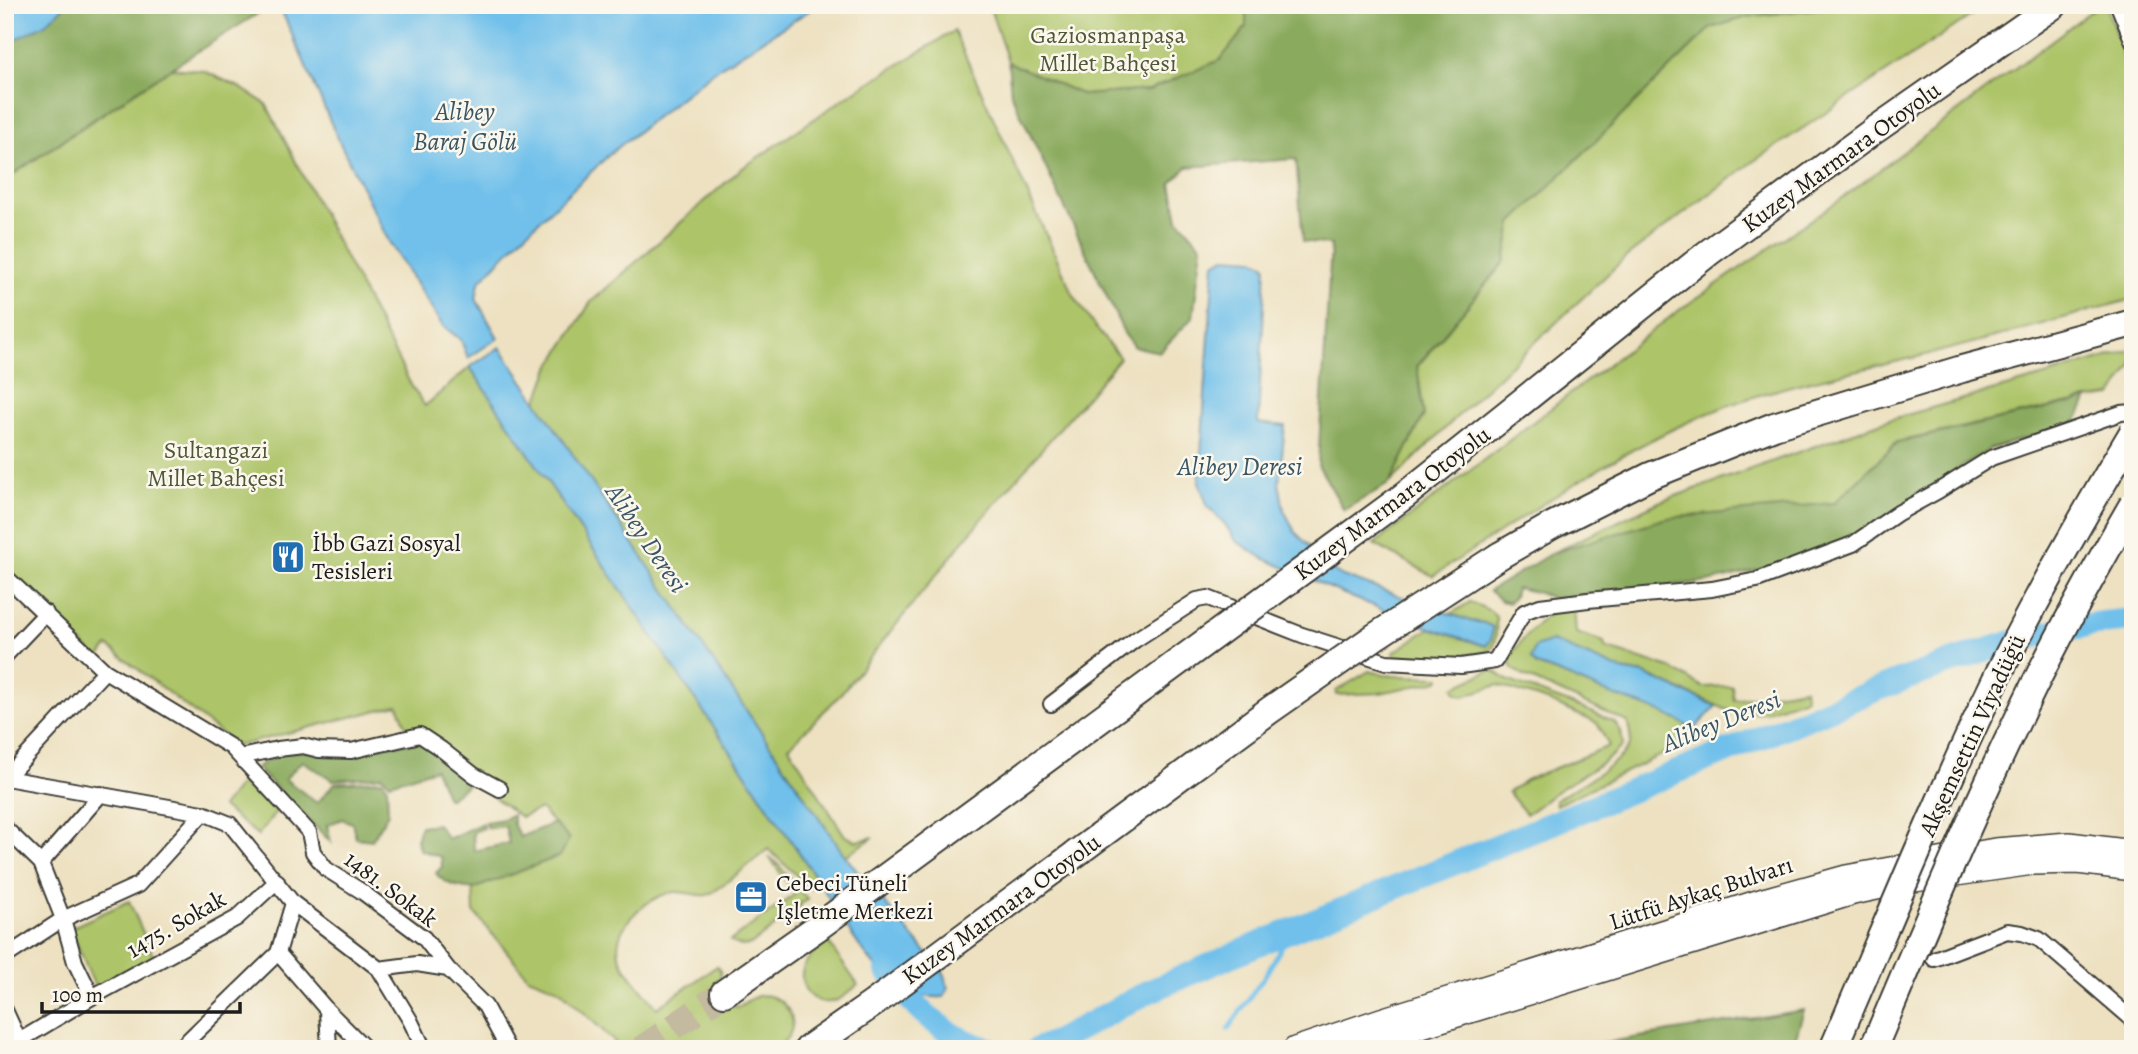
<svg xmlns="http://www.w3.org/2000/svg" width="2138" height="1054" viewBox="0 0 2138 1054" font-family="Alegreya,serif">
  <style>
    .green { fill: #adc469; stroke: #647042; stroke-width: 2 }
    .forest { fill: #8aaa5d; stroke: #53633c; stroke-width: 2 }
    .water { fill: #70c0eb; stroke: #466e84; stroke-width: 2 }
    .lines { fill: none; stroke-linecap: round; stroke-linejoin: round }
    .stream { stroke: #70c0eb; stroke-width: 4.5 }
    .river { stroke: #70c0eb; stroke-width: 24 }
    .motorway-tunnel { stroke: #c3baa0; stroke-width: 26; stroke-dasharray: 26 13; stroke-linecap: butt }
    .minor-casing { stroke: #3b3a35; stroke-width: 18 }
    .primary-casing { stroke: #3b3a35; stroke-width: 26 }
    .motorway-casing { stroke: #3b3a35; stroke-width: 30 }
    .minor { stroke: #fff; stroke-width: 14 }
    .primary { stroke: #fff; stroke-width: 23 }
    .motorway { stroke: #fff; stroke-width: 26 }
    .motorway-bridge-casing { stroke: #3b3a35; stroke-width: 30; stroke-linecap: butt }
    .motorway-bridge { stroke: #fff; stroke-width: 26 }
    .labels { text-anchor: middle; stroke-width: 5; stroke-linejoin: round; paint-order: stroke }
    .park-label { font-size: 24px; fill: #4f5737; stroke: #fbf7ec }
    .street-label { font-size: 24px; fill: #1c1c1c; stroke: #fbf7ec }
    .poi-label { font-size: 24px; fill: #1c1c1c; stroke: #fbf7ec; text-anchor: start }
    .water-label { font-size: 26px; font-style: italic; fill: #395564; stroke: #fbf7ec }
  </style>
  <rect width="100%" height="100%" fill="#fbf7ec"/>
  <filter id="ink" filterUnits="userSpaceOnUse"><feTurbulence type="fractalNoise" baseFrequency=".0143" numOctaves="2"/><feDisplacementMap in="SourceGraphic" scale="14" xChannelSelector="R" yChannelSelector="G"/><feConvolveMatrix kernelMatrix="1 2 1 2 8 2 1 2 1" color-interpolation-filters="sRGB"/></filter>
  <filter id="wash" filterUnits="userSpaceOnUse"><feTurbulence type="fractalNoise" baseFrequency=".00686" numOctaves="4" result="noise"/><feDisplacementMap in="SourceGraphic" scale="28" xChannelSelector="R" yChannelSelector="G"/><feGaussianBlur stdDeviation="1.57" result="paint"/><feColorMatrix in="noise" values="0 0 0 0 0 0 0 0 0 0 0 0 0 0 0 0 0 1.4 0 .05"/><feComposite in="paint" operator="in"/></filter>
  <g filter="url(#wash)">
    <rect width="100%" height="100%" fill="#ede1c1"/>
    <!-- green -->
    <path class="green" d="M989,5H1246V27L1220,60L1149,90L1083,95L1008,62Z
      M1851,5H1987L1751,163L1626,257L1475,399L1390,483L1424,415L1417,367L1505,261L1512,223L1711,28L1747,17Z
      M2099,5H2106L2125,61L2133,70V299C2061,318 1989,340 1917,357C1845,374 1771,386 1702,416C1606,457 1521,519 1433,576L1374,544L1678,311L1841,199Z
      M954,31L1073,294L1092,323L1120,358L970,533L838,697L789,747L845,836L857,841L874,837L845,856L537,402L551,365L591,302L741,169L852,93Z
      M171,68L204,71L239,87L266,104L411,385L425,406L470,367L819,882L811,889L768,849C757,858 716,893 707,895C696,897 685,891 675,892C647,895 607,931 621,960C627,974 647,994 657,1008L717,966L721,973C718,990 719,1003 738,1007C744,1003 751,998 758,996C776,991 798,1012 791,1031C789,1038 782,1043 777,1049H615L617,1044L559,989L528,977L474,912L473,889L560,856L568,838L540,809L521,817L453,767L406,726L398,705L237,746L108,646L98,659L5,570V180Z
      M2133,349V364L2112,396L2088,399L1897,442L1834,503L1787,509L1552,553L1659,502L1885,421L2045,376Z
      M1470,602L1491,611L1496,617C1496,626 1498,643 1491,650C1483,658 1413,656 1397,657L1393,653L1430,628L1486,646L1484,623L1470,621L1451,614Z
      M1574,606L1576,633L1604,642L1605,648L1670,668L1703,687L1732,686L1734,700L1804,688L1806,698L1764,712L1734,713L1644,674L1621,670L1552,641L1536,665C1557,671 1577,681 1598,689C1631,701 1664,710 1694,730L1680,746L1556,805L1555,800C1571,790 1625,761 1630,744C1632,736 1629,729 1627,722L1524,676L1512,668L1509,660C1515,646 1539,621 1552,612C1557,608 1567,608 1574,606Z
      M1490,670L1496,672L1507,680L1582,708L1614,722L1621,732L1623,745C1604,766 1576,777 1553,794C1544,801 1537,808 1526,814L1508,792L1526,780L1609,746L1597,723L1550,702L1498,685L1463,696L1456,692L1454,687Z
      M1369,671L1393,676L1440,677L1439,681L1380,693L1336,695V691Z
      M241,783L277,811L258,835L222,807Z
      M769,857L776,862L808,900L800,904L801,906L752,944C743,947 738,946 730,941L795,894Z
      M129,901L156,962L96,989L70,928Z
      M828,942L858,985C850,991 841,1001 830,1002C807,1005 794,978 807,961C812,953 821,948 828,942Z"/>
    <!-- forest -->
    <path class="forest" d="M66,5H272C181,61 92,119 5,180V45L45,24Z
      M1246,5H1851L1747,17L1711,28L1512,223L1505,261L1417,366L1424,415L1390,483L1344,510L1318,465L1331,245L1303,241L1296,159L1187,167L1171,183L1178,219L1202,246L1193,317L1160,352L1135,347L1125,335L1011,94L1008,62L1083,95L1149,90L1220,60L1246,27Z
      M2088,399L2075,424L1990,449L1850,539L1783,564L1708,582L1610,591L1554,599L1541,593L1516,588L1514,597L1509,603L1501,601L1489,591L1552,553L1667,518L1834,503L1897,443Z
      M415,743H425L472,781L450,798H447L435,769L390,783L382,776L333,780L302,761L285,779L317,803L335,783L382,780L387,786L388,813L372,840L356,838L352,823L342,819L327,825L331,842L256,768L278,753Z
      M513,814V824L520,837L554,823L569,839L560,856L473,889C460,887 444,885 436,873L442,867L441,857L420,850C416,842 416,834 421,826L437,824L448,839L482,823L484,828L473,832L474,851L509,843L505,826L488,828L485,822L504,819Z
      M1804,1010L1792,1049H1579L1597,1044Z"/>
    <!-- water -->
    <path class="water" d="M5,5H66L45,24L5,45Z
      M279,5H818L714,71L611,153L520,239L479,282L476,299L498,338L468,358L461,340L442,325L388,240L338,139Z
      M1225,257L1254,259L1266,265L1258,423L1285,426L1279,483L1284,510L1295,532L1337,574L1470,621L1484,623L1493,627L1491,640L1486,646L1430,628L1346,595L1263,558L1236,541L1224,523L1208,507L1199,482L1214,263Z
      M500,347L845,856L945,975L948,988L944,997C882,1003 848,927 819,882L470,367Z
      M1552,641L1621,670L1644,674L1716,706L1694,730C1668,712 1637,704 1608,693C1584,684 1561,672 1536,665L1531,658L1535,647Z"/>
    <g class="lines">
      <!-- stream -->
      <path class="stream" d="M1228,1029L1266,974L1292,929"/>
      <!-- river -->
      <path class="river" d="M887,970C912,1007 945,1038 989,1049
        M1037,1049L1059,1040L1148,992L1263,942L1881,688C1963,657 2044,626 2133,620"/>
    </g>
  </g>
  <g filter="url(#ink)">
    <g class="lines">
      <!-- motorway-tunnel -->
      <path class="motorway-tunnel" d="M641,1049L724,993"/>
      <!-- minor casing -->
      <g class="minor-casing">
        <path id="minor" d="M2118,5L2133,42
          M5,576L105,671
          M5,656L46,613
          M1051,704L1135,640L1197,600L1208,598L1302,635L1386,662L1461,666L1495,661L1524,612L1540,606L1588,600L1712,589L1757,580L1853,544L1898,513L1938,491L1991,458L2121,413L2133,412
          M240,757L278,749L303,746L319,750L351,751L420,735L441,749L474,775L500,789
          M6,778L203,813L230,824L293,903L379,969L417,964L448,969L485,1006L508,1049
          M5,779L105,671L231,747L309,832L313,852L326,869L361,891L424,938L448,969
          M5,828L41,863L63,919L75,962L92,997
          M41,863L101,794
          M278,953L327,1010L329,1049
          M5,957L63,919L138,885L203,813
          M1934,959L2007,931L2022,933L2039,939L2133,1020
          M379,969L410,1020L424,1049
          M5,1010L22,1047
          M327,1010L366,1049
          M19,1041L92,997L237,918L277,881
          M179,1049L278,953L293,903"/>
      </g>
      <!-- primary casing -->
      <g class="primary-casing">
        <path id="primary" d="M1295,1049L1381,1020L1767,899L1846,877L1995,850L2069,844L2133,852
          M1347,1049L1853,893L1914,880L2033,863L2078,862L2133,869"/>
      </g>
      <!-- motorway casing -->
      <g class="motorway-casing">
        <path id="motorway" d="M1404,496L1708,253L1872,132L2054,5
          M1499,556L1553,525L1650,476L1774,426L1962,369L2133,323
          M724,993L818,927
          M808,1049L874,1003"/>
      </g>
      <!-- minor -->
      <use href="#minor" class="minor"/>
      <!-- primary -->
      <use href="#primary" class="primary"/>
      <!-- motorway -->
      <use href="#motorway" class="motorway"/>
      <!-- motorway-bridge casing -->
      <g class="motorway-bridge-casing">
        <path id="motorway-bridge" d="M818,927L1404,496
          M874,1003L1270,710L1376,636L1499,556
          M1833,1049C1886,927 1936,803 1994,683C2036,597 2084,514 2133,432
          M1873,1049C1920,938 1966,827 2018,719C2052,646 2092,575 2133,504"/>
      </g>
      <!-- motorway-bridge -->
      <use href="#motorway-bridge" class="motorway-bridge"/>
    </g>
  </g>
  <!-- icons -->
  <defs>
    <g id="restaurant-square" transform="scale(1.75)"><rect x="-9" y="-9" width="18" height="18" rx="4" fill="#1f6fb2" stroke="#fbf7ec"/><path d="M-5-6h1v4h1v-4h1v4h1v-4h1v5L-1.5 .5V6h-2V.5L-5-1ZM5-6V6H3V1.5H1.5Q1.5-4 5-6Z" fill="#fff"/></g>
    <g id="office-square" transform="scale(1.75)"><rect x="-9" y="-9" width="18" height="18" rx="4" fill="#1f6fb2" stroke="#fbf7ec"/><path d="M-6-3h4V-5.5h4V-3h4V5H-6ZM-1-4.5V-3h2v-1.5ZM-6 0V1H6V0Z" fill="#fff"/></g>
  </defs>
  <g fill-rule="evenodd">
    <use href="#restaurant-square" x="288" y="557"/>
    <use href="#office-square" x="751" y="897"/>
  </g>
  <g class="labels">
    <!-- park labels -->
    <g class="park-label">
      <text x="1108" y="43">Gaziosmanpaşa<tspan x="1108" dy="28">Millet Bahçesi</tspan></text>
      <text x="216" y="458">Sultangazi<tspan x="216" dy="28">Millet Bahçesi</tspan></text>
    </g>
    <!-- street labels -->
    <g class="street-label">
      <text transform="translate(1841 157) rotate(-36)" y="8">Kuzey Marmara Otoyolu</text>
      <text transform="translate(1392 503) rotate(-37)" y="8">Kuzey Marmara Otoyolu</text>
      <text transform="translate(1972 735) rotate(-65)" y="8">Akşemsettin Viyadüğü</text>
      <text transform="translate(391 889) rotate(37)" y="8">1481. Sokak</text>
      <text transform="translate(1701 893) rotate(-18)" y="8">Lütfü Aykaç Bulvarı</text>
      <text transform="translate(1001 909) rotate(-36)" y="8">Kuzey Marmara Otoyolu</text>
      <text transform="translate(176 924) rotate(-30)" y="8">1475. Sokak</text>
    </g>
    <!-- poi labels -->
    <g class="poi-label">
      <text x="312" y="551">İbb Gazi Sosyal<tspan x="312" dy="28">Tesisleri</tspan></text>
      <text x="776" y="891">Cebeci Tüneli<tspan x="776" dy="28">İşletme Merkezi</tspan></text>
    </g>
    <!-- water labels -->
    <g class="water-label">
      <text x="465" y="120">Alibey<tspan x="465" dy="30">Baraj Gölü</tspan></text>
      <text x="1240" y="475">Alibey Deresi</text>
      <text transform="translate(647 538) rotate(56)" y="9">Alibey Deresi</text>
      <text transform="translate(1721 721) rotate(-22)" y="9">Alibey Deresi</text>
    </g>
  </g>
  <!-- margin -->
  <rect width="2138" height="1054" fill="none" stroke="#fbf7ec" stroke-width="28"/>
  <!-- scale -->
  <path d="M42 1002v10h198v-10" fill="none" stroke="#1c1c1c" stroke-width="3.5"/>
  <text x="52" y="1002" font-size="21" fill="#1c1c1c" stroke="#fbf7ec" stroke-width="5" paint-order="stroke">100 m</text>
</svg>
